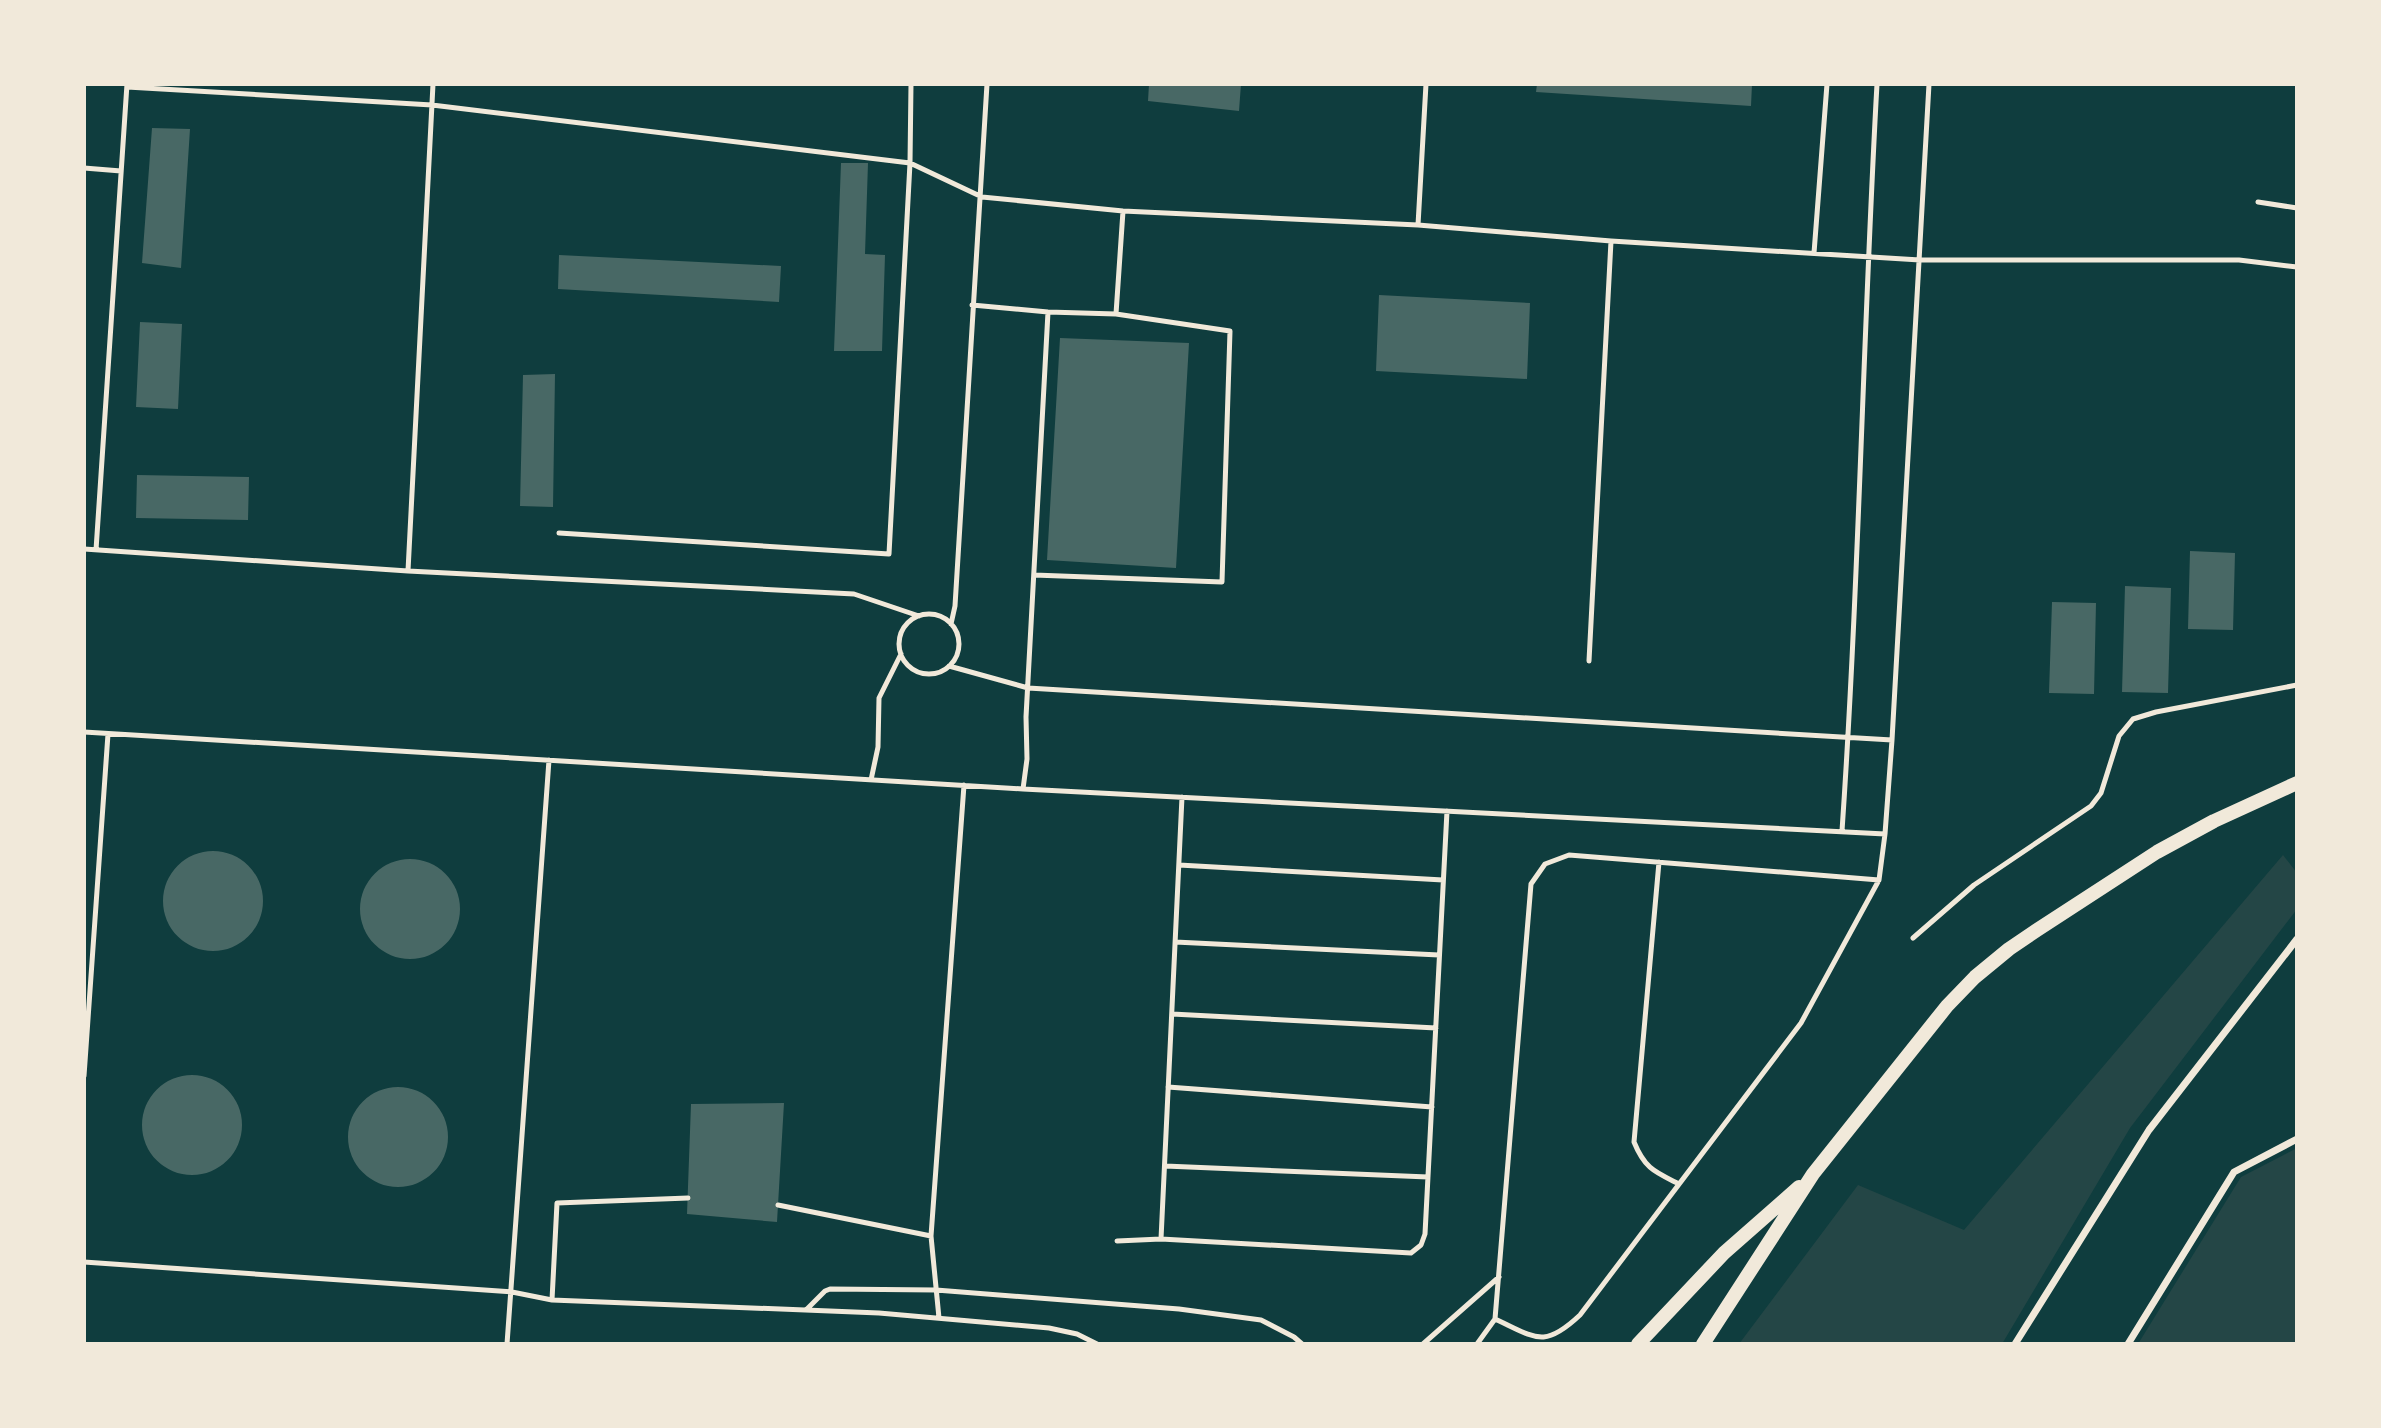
<svg xmlns="http://www.w3.org/2000/svg" width="2381" height="1428" viewBox="0 0 2381 1428" font-family="'Nunito Sans',sans-serif">
  <style>
    .green { fill: #244646 }
    .building { fill: #486865 }
    .lines { fill: none; stroke-linecap: round; stroke-linejoin: round }
    .service { stroke: #f1e9da; stroke-width: 5 }
    .minor { stroke: #f1e9da; stroke-width: 7 }
    .secondary { stroke: #f1e9da; stroke-width: 14 }
  </style>
  <rect width="100%" height="100%" fill="#0f3d3e"/>
  <!-- green -->
  <path class="green" d="M2283,855L2297,873V909L2130,1128L2002,1344H1739L1858,1185L1964,1230Z
    M2297,1148V1344H2138L2241,1177Z"/>
  <!-- building -->
  <path class="building" d="M1149,84H1241L1239,111L1148,101Z
    M1537,84H1752L1751,106L1536,92Z
    M152,128L190,129L181,268L142,263Z
    M841,163H868L865,254L885,255L882,351H834Z
    M559,255L781,266L779,302L558,289Z
    M1379,295L1530,303L1527,379L1376,371Z
    M140,322L182,324L178,409L136,407Z
    M1060,338L1189,343L1176,568L1047,560Z
    M555,374L553,507L520,506L523,375Z
    M137,475L249,477L248,520L136,518Z
    M2190,551L2235,553L2233,630L2188,629Z
    M2125,586L2171,588L2168,693L2122,692Z
    M2052,602L2096,603L2094,694L2049,693Z
    M163 901a50 50 0 1 1 100 0a50 50 0 1 1-100 0Z
    M360 909a50 50 0 1 1 100 0a50 50 0 1 1-100 0Z
    M142 1125a50 50 0 1 1 100 0a50 50 0 1 1-100 0Z
    M348 1137a50 50 0 1 1 100 0a50 50 0 1 1-100 0Z
    M784,1103L777,1222L687,1214L691,1104Z"/>
  <g class="lines">
    <!-- service -->
    <path class="service" d="M127,87L432,105L910,163L982,197L1123,211L1418,225L1611,241L1920,260H2239L2297,267
      M84,168L121,171
      M2258,202L2297,208
      M1418,225L1426,84
      M1814,253L1827,84
      M972,305L1048,312L1116,314L1230,331L1222,582L1034,575
      M1116,314L1123,211
      M559,533L889,554L910,163L911,84
      M84,549L408,571L854,594L919,616
      M96,550L127,84
      M408,571L433,84
      M899 644a30 30 0 1 1 60 0a30 30 0 1 1-60 0Z
      M951,624L955,606L987,84
      M1589,661L1611,241
      M949,666L1028,688L1892,740
      M84,732L1023,789L1885,834L1892,740L1929,84
      M871,780L878,747L879,698L901,654
      M1023,789L1027,759L1026,717L1048,312
      M1842,831C1859,583 1863,333 1877,84
      M1659,862L1634,1142C1645,1169 1655,1172 1679,1184
      M1179,865L1443,880
      M1879,880L1569,855L1545,864L1531,884L1495,1319C1536,1338 1544,1349 1580,1315L1801,1023L1879,880L1885,834
      M1913,938L1974,885L2091,806L2101,793L2119,736L2133,719L2156,712L2297,685
      M1175,942L1439,955
      M1172,1014L1436,1028
      M84,1076L108,734
      M1168,1087L1432,1107
      M1165,1166L1428,1177
      M778,1205L931,1236L964,785
      M931,1236L939,1318
      M1161,1239L1182,797
      M1117,1241L1161,1239L1411,1253L1421,1245L1425,1234L1447,811
      M84,1262L512,1292L552,1300L557,1203L688,1198
      M552,1300L879,1313L1049,1328L1077,1334L1097,1344
      M806,1310L825,1291L830,1289L936,1290L1179,1309L1261,1320L1294,1337L1302,1344
      M507,1344L549,760
      M1423,1344L1499,1277
      M1477,1344L1495,1319"/>
    <!-- minor -->
    <path class="minor" d="M2015,1344L2149,1130L2297,939
      M2128,1344L2234,1172L2297,1139"/>
    <!-- secondary -->
    <path class="secondary" d="M1638,1344L1724,1253L1799,1187
      M1703,1344L1813,1174L1947,1006L1975,977L2009,949L2037,930L2157,852L2214,821L2297,783"/>
  </g>
  <!-- border -->
  <rect width="2381" height="1428" fill="none" stroke="#f1e9da" stroke-width="172"/>
</svg>
